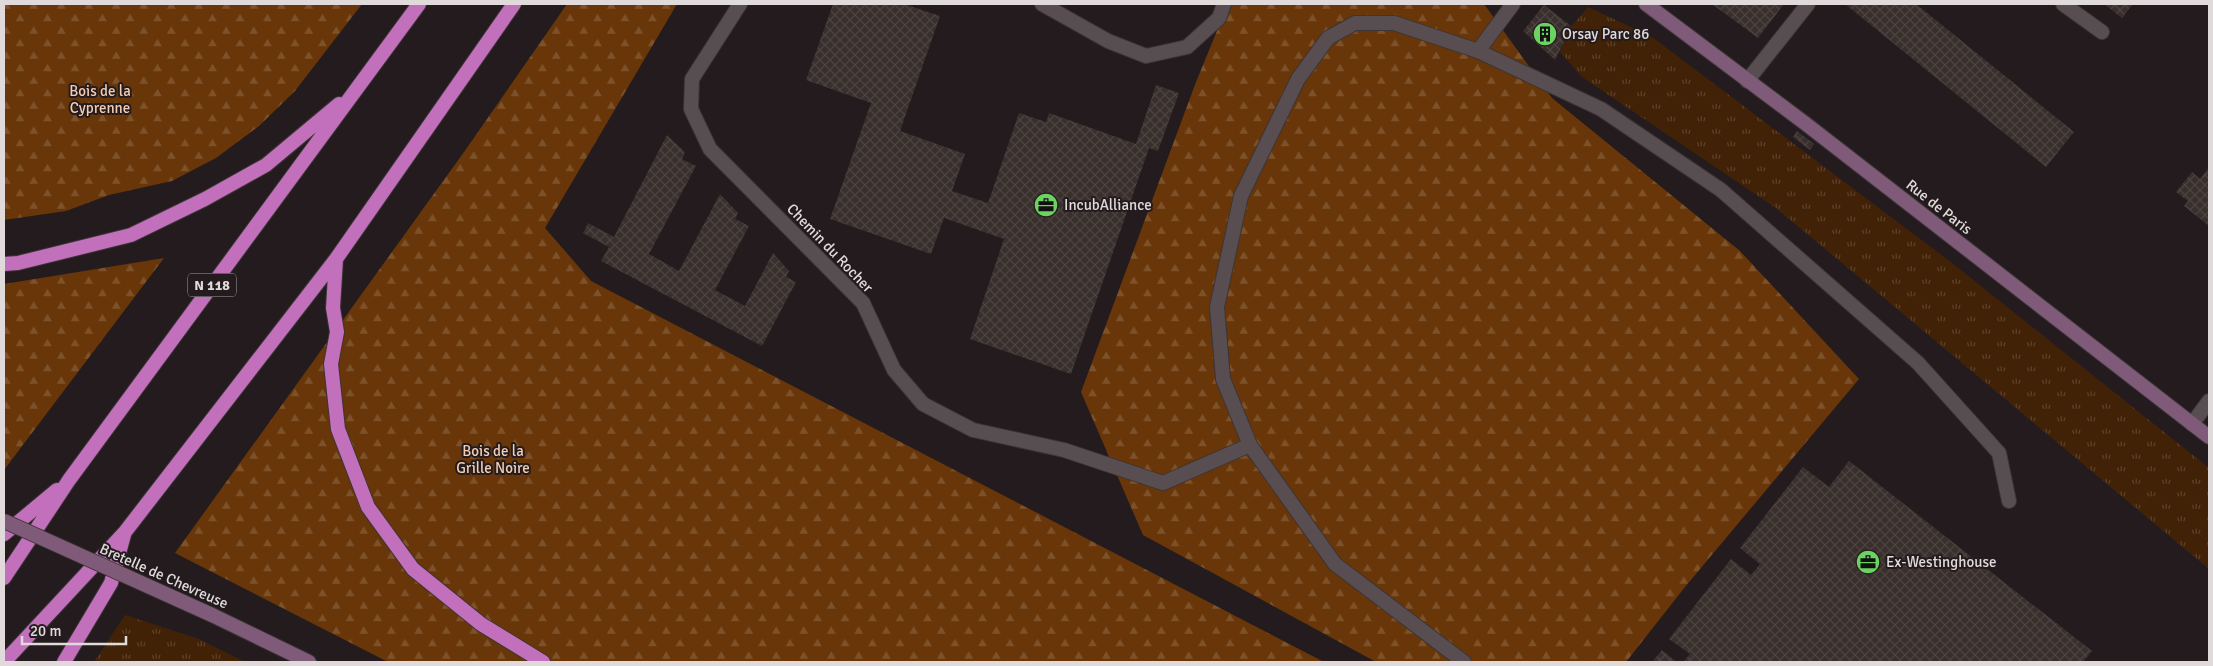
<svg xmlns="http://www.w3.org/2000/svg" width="2213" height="666" viewBox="0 0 2213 666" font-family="Signika,sans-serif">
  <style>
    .grass { fill: url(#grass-tufts) }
    .forest { fill: url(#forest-firs) }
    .building { fill: url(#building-cross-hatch) }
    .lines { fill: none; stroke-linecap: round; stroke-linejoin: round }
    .service-casing { stroke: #3b3536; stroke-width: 16 }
    .secondary-casing { stroke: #3b3536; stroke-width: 16 }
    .trunk-casing { stroke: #3b3536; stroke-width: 16 }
    .service { stroke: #584e51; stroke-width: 14 }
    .secondary { stroke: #805b79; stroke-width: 14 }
    .trunk { stroke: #c270bc; stroke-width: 14 }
    .secondary-bridge-casing { stroke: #3b3536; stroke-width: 16; stroke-linecap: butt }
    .secondary-bridge { stroke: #805b79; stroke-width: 14 }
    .labels { text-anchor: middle; stroke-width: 4; stroke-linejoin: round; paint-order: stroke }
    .shield { fill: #231b1d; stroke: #a7a1a2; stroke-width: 1 }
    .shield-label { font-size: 14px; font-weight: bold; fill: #e0dadb }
    .poi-label { font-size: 15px; fill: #e0dadb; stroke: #231b1d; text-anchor: start }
    .park-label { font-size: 15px; fill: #f4cdb2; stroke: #231b1d }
    .street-label { font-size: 15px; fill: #e0dadb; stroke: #231b1d }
  </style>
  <defs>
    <pattern id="grass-tufts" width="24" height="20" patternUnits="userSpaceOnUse" patternTransform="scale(1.25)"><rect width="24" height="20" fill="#422207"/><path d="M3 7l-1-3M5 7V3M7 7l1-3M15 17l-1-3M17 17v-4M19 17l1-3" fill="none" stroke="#5d422b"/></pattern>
    <pattern id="forest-firs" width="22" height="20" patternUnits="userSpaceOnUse" patternTransform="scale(1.25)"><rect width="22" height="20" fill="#683608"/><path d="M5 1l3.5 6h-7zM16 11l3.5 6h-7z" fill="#7d522b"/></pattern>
    <pattern id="building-cross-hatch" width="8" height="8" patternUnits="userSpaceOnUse" patternTransform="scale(1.25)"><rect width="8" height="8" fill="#392f2d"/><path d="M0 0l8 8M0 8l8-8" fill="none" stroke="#4c4341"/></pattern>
  </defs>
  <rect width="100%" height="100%" fill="#231b1d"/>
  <!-- grass -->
  <path class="grass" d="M1588,7L1652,37L1952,263L2209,468V569L1776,208L1582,77L1560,52L1564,42L1561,38Z
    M125,615L199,639L245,662H94Z"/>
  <!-- forest -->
  <path class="forest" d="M4,4H362L295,91L259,126L216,158L172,181L109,195L66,211L4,220Z
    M567,4H677L545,228L591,281L1324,662H388L175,553L464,152Z
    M1228,4H1484L1552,98L1740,251L1859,379L1685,587L1626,662H1376L1143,535L1081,392L1196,82Z
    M164,258L4,470V284Z"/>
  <!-- building -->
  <path class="building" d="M833,4H904L940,16L900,131L965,154L952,191L988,203L1019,113L1046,122L1049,113L1136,144L1156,85L1179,93L1158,151L1149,148L1071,374L970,339L1004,239L944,218L931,254L830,219L871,103L806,80Z
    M1712,4H1784L1758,38Z
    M1845,4H1916L2074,132L2046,167Z
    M2104,4H2133L2122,18Z
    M1544,5L1571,26L1561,38L1564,42L1555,60L1523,31Z
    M1797,131L1814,144L1810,150L1793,137Z
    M667,135L685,152L682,159L696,166L649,254L679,271L720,194L738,213L735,219L749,226L715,290L745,306L773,253L789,271L786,277L796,282L762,346L601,261L609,247L583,233L588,223L614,237Z
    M2209,167V226L2184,206L2188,201L2176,192L2192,172L2200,179Z
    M1849,461L2092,651L2083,662H1683L1690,654L1669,639L1731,559L1751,575L1760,564L1740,548L1803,467L1829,487Z
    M1662,650L1677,662H1652Z"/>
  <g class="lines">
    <!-- service casing -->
    <g class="service-casing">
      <path id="service" d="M740,4L692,79L691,109L710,149L863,303L894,370L923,404L973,430L1064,450L1163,483L1250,445
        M1042,4L1108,41L1146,56L1187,47L1219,18L1224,4
        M2063,4L2102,32
        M1478,51L1513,4
        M1747,81L1808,4
        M2192,424L2209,401
        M1464,662L1335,564L1250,445L1223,379L1217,307L1241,196L1298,79L1328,38L1355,23H1394L1478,51L1601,109L1721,190L1918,363L1999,453L2009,501"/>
    </g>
    <!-- secondary casing -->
    <g class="secondary-casing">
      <path id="secondary" d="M1646,4L1806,124L2209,437
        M212,615L309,662"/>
    </g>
    <!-- trunk casing -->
    <g class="trunk-casing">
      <path id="trunk" d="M336,259L333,308L337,332L331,364L338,429L368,507L413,569L481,624L543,662
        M4,264L18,263L131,235L205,199L266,165L339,104
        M4,534L57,490
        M4,578L69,480L419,4
        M4,662L125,532L336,259L514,4
        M64,662L111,583L124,535"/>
    </g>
    <!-- service -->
    <use href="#service" class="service"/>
    <!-- secondary -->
    <use href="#secondary" class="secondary"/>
    <!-- trunk -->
    <use href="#trunk" class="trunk"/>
    <!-- secondary-bridge casing -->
    <g class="secondary-bridge-casing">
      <path id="secondary-bridge" d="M4,521L212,615"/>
    </g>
    <!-- secondary-bridge -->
    <use href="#secondary-bridge" class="secondary-bridge"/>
  </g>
  <!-- icons -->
  <defs>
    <g id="building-disc" transform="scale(1.25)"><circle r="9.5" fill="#6cd362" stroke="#231b1d"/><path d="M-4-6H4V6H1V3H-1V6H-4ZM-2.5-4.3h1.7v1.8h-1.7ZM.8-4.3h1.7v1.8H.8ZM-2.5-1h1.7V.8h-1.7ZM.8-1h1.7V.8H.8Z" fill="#111"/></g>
    <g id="office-disc" transform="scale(1.25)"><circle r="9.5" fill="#6cd362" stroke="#231b1d"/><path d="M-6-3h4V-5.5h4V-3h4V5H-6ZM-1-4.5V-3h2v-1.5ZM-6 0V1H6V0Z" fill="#111"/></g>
  </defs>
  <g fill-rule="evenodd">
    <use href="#building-disc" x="1545" y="34"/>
    <use href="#office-disc" x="1046" y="205"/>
    <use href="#office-disc" x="1868" y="562"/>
  </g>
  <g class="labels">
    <!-- shield labels -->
    <rect class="shield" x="188" y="273.5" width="48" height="23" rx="4"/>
    <g class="shield-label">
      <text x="212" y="290">N 118</text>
    </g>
    <!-- poi labels -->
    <g class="poi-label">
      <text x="1562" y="39">Orsay Parc 86</text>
      <text x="1064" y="210">IncubAlliance</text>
      <text x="1886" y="567">Ex-Westinghouse</text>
    </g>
    <!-- park labels -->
    <g class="park-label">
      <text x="100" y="96">Bois de la<tspan x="100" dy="17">Cyprenne</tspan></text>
      <text x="493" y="456">Bois de la<tspan x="493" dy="17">Grille Noire</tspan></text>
    </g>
    <!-- street labels -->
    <g class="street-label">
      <text transform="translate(1939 207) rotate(38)" y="5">Rue de Paris</text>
      <text transform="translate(830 248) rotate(46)" y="5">Chemin du Rocher</text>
      <text transform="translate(164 576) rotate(24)" y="5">Bretelle de Chevreuse</text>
    </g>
  </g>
  <!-- border -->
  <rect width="2213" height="666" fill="none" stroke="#e0dadb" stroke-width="10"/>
  <!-- scale -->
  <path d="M22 636v8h104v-8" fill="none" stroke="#e0dadb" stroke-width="2.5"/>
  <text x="30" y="636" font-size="15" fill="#e0dadb" stroke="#231b1d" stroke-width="4" paint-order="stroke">20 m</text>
</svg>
